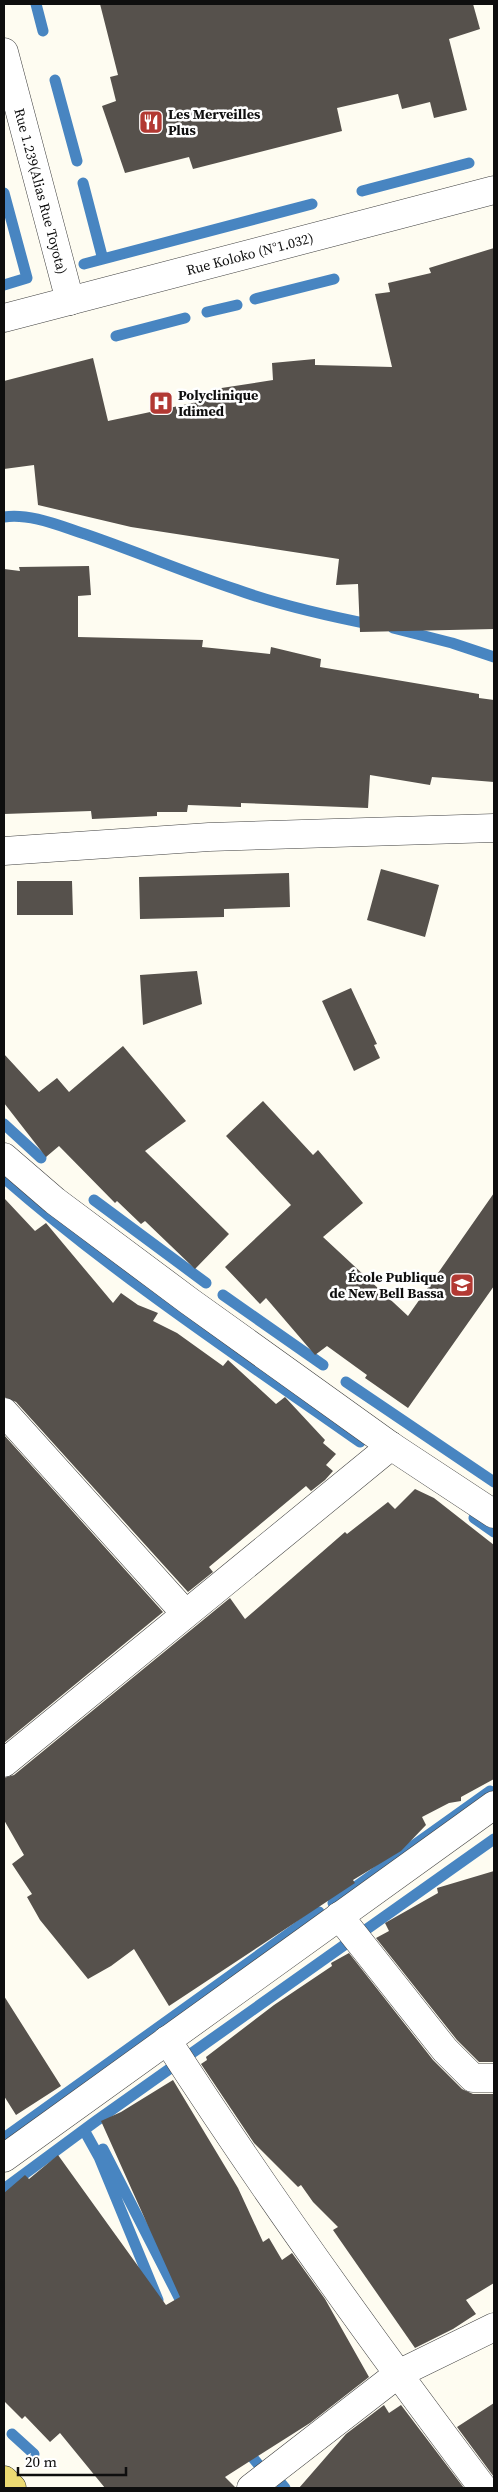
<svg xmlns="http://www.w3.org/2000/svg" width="498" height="2492" viewBox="0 0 498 2492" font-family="'Source Serif 4',serif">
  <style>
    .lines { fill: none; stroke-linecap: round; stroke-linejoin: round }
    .stream { stroke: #4885c1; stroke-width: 11 }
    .building { fill: #56514c }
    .minor-casing { stroke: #414141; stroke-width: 29 }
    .major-casing { stroke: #1f1f1f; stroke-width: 29 }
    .minor { stroke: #fff; stroke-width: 28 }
    .major { stroke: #ecda73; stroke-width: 28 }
    .labels { text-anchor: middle; stroke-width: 5; stroke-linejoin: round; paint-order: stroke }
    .poi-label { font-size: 14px; font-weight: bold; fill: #0e0e0e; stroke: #fff; text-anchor: start }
    .street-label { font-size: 14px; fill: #0e0e0e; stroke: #fff }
  </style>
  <rect width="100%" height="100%" fill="#fefcf1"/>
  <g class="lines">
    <!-- stream -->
    <path class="stream" d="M36,4L43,31
      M55,80L77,161
      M83,183L102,256
      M362,191L469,163
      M4,193L27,278L4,285
      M84,264L312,204
      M255,299L334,279
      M207,312L237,305
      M116,336L185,318
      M4,517C30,513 60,526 85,534C135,551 184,572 235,589C279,605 328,616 374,625
      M393,628L452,643L494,657
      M4,1124L41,1158
      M4,1178C115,1275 239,1357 360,1442
      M94,1200L206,1283
      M223,1295L323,1365
      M346,1382L494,1482
      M474,1518L494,1532
      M333,1903L490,1791
      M84,2130L99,2157L158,2300
      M4,2138L319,1912
      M103,2149L186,2311
      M4,2189L96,2121L494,1839
      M12,2434L34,2454
      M244,2447L267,2475
      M280,2482L285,2488"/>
  </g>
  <!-- building -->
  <path class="building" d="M100,4H473L480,29L449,39L467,110L434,118L430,102L402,109L398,94L337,108L342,131L193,169L189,157L125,173L102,106L116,101L110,77L118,75Z
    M494,248V629L360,632L358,584L336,585L339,559L131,527L38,505L34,465L4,469V381L93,358L108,421L216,398L215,389L273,380L272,363L315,359V365L392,367L375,294L390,292L388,283L431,273L429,268Z
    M89,566L91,595L78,596V637L203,640L202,647L270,654L271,647L321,659L320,667L479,694V698L494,700V782L432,777L430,785L370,775L368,808L241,803V807L188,805L187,812H157V816L92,819L91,811L4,814V569L20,571L19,567Z
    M381,869L439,885L425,937L367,920Z
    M289,873L290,907L224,909V917L140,919L139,877Z
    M17,881H72L73,915H17Z
    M197,971L202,1004L143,1025L140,975Z
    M351,988L377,1044L374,1045L380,1058L354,1071L322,1001Z
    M123,1046L186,1121L145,1151L229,1234L195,1269L145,1221L141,1224L117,1201L115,1203L59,1146L46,1157L4,1103V1054L39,1092L57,1078L69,1092Z
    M263,1101L313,1155L318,1150L363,1203L323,1237L408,1316L494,1193V1286L408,1408L365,1378L367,1375L327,1346L315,1355L266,1298L260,1304L225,1267L291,1205L226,1136Z
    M4,1198L35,1231L46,1223L113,1303L121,1293L138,1305L158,1313L153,1321L177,1333L223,1366L228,1360L276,1404L285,1397L325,1440L323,1443L336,1454L326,1465L333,1471L325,1480L311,1491L306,1486L209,1567L213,1572L188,1592L16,1402L4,1397Z
    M4,1435L163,1612L4,1743Z
    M415,1489L434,1498L494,1545V1779L461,1797V1801L449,1803L422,1817L426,1825L401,1851L353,1880L355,1883L169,2006L134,1949L111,1966L88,1979L40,1920L27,1897L32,1894L12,1864L24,1855L4,1820V1778L14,1775L230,1598L245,1619L345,1532L347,1534L388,1502L395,1509Z
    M494,1871V2062H479L457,2040L376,1938L389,1931L385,1923L438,1893L437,1888Z
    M349,1953L433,2060L462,2089L473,2094H494V2283L466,2300L476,2314L453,2329L415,2348L333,2230L338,2227L313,2202L301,2185L298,2187L254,2143L201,2064L207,2060L206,2057L274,2005L332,1966L331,1963Z
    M4,1996L61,2086L16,2115L4,2096Z
    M173,2080L238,2188L263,2242L269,2238L282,2260L292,2253L325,2299L369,2377L310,2423L225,2477L236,2488H105L60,2433L50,2442L25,2416L22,2419L4,2401V2193L25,2175L29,2179L58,2155L166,2305L180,2297L101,2121L121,2112Z
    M494,2403V2477L457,2427Z
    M384,2405L389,2413L401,2405L464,2488H299L346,2434Z"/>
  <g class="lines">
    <!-- minor casing -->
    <g class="minor-casing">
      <g id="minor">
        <path id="s1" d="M4,52L70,301"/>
        <path id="s2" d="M4,318L494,190"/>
        <path d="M4,851L209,837L494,828"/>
        <path d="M4,1157L55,1201L189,1301L391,1446L494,1514"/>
        <path d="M4,1412L185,1613"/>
        <path d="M4,1763L391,1446"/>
        <path d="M339,1916L445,2050L473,2078H494"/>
        <path d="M167,2040C266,2194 373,2342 483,2488"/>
        <path d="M4,2158L494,1805"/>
        <path d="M251,2488L398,2374L494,2327"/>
      </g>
    </g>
    <!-- major casing -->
    <g class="major-casing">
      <path id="major" d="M4,2480L12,2488"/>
    </g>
    <!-- minor -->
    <use href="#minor" class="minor"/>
    <!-- major -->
    <use href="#major" class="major"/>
  </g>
  <!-- icons -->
  <defs>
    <g id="restaurant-square" transform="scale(1.25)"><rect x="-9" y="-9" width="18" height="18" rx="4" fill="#b23933" stroke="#fff"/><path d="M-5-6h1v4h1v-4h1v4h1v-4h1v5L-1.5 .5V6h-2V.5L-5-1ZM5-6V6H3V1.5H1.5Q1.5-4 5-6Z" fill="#fff"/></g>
    <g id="hospital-square" transform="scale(1.25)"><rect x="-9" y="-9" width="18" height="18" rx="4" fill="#b23933" stroke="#fff"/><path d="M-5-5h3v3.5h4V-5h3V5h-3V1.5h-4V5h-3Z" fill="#fff"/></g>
    <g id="school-square" transform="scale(1.25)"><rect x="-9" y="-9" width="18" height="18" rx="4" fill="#b23933" stroke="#fff"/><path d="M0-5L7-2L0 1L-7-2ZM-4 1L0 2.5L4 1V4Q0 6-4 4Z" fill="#fff"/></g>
  </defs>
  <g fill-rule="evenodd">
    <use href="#restaurant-square" x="151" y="122"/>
    <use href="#hospital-square" x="161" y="403"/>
    <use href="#school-square" x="462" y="1285"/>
  </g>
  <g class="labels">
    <!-- poi labels -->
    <g class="poi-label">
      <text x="168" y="119">Les Merveilles<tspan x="168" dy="16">Plus</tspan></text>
      <text x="178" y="400">Polyclinique<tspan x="178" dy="16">Idimed</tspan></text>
      <text x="444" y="1282" text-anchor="end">École Publique<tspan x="444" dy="16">de New Bell Bassa</tspan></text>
    </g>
    <!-- street labels -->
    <g class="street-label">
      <text dy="5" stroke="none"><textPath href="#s1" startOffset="144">Rue 1.239(Alias Rue Toyota)</textPath></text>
      <text dy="5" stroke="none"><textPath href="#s2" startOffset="254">Rue Koloko (N°1.032)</textPath></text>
    </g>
  </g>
  <!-- border -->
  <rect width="498" height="2492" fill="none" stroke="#0e0e0e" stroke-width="10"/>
  <!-- scale -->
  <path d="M18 2467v8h108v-8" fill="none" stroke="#0e0e0e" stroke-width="2.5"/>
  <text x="25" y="2467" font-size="15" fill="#0e0e0e" stroke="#ffffff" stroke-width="4" paint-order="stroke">20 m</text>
</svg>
